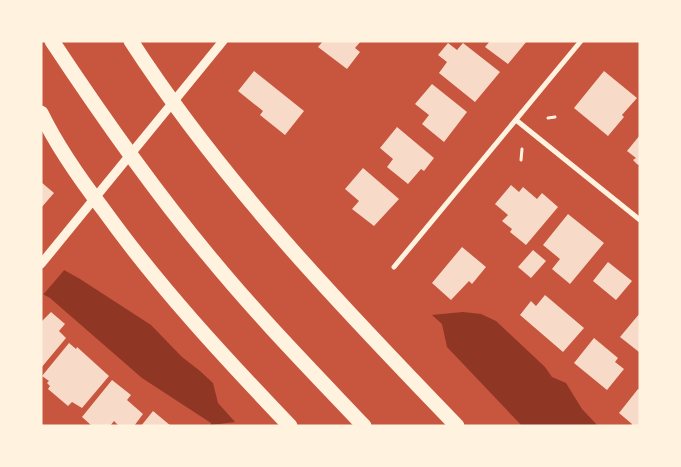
<svg xmlns="http://www.w3.org/2000/svg" width="681" height="467" viewBox="0 0 681 467" font-family="'Sofia Sans Condensed',sans-serif">
  <style>
    .water { fill: #8f3625 }
    .pier { fill: #c8553d }
    .building { fill: #f7dbc8 }
    .lines { fill: none; stroke-linecap: round; stroke-linejoin: round }
    .path { stroke: #fff3e0; stroke-width: 3 }
    .minor { stroke: #fff3e0; stroke-width: 5 }
    .tertiary { stroke: #fff3e0; stroke-width: 9 }
    .motorway { stroke: #fff3e0; stroke-width: 15 }
  </style>
  <rect width="100%" height="100%" fill="#c8553d"/>
  <!-- water -->
  <path class="water" d="M41,257L80,279L151,325L182,357L200,371L213,383L218,403L235,422L211,425V423L142,378L50,298L41,293Z
    M463,312L481,314L496,321L545,367L552,377L566,383L582,409L598,426H522L447,347L442,324L432,315Z"/>
  <!-- pier -->
  <path class="pier" d="M41,255L66,268L42,296H41Z"/>
  <!-- building -->
  <path class="building" d="M323,41H361L355,48L360,52L347,69L318,47Z
    M490,41H527L508,64L485,47Z
    M448,43L457,50L463,43L500,72L475,102L439,73L447,62L438,55Z
    M254,71L304,111L285,135L260,115L263,111L238,91Z
    M604,71L637,98L622,115L624,117L608,136L574,108Z
    M432,84L467,112L444,142L422,124L429,115L415,104Z
    M397,127L434,158L424,171L421,169L408,184L387,167L393,159L380,148Z
    M640,135V163L638,165L633,160L636,158L627,151Z
    M363,168L399,199L374,226L352,209L359,201L345,189Z
    M41,182L54,193L41,208Z
    M511,185L519,192L523,187L537,199L542,193L558,207L526,245L510,232L512,229L502,221L508,215L495,204Z
    M568,214L604,243L570,284L552,269L560,259L543,245Z
    M462,247L486,267L472,284L469,281L451,300L432,283Z
    M533,250L546,261L531,278L518,267Z
    M608,262L632,281L616,300L593,281Z
    M545,295L584,328L563,352L520,315L531,301L536,306Z
    M51,312L65,324L59,331L66,338L41,368V322Z
    M640,313V351L639,352L620,337Z
    M594,338L618,358L615,362L624,369L607,390L574,363Z
    M69,343L76,349L77,347L109,376L82,408L72,402L68,406L48,389L50,386L47,383L49,381L42,376Z
    M112,380L131,395L127,400L143,414L134,426H119L114,421L110,426H92L82,417Z
    M638,389L640,390V426H631L632,424L619,413Z
    M153,411L171,426H141Z"/>
  <g class="lines">
    <!-- path -->
    <path class="path" d="M548,118L555,117
      M521,160L522,149"/>
    <!-- minor -->
    <path class="minor" d="M516,120L640,220
      M394,267L581,41"/>
    <!-- tertiary -->
    <path class="tertiary" d="M41,264L223,41"/>
    <!-- motorway -->
    <path class="motorway" d="M52,41C101,115 151,187 208,255C257,315 311,370 364,426
      M131,41C223,183 340,305 457,426
      M41,113C58,148 80,179 103,209C159,287 224,357 290,426"/>
  </g>
  <!-- border -->
  <rect width="681" height="467" fill="none" stroke="#fff3e0" stroke-width="85"/>
</svg>
